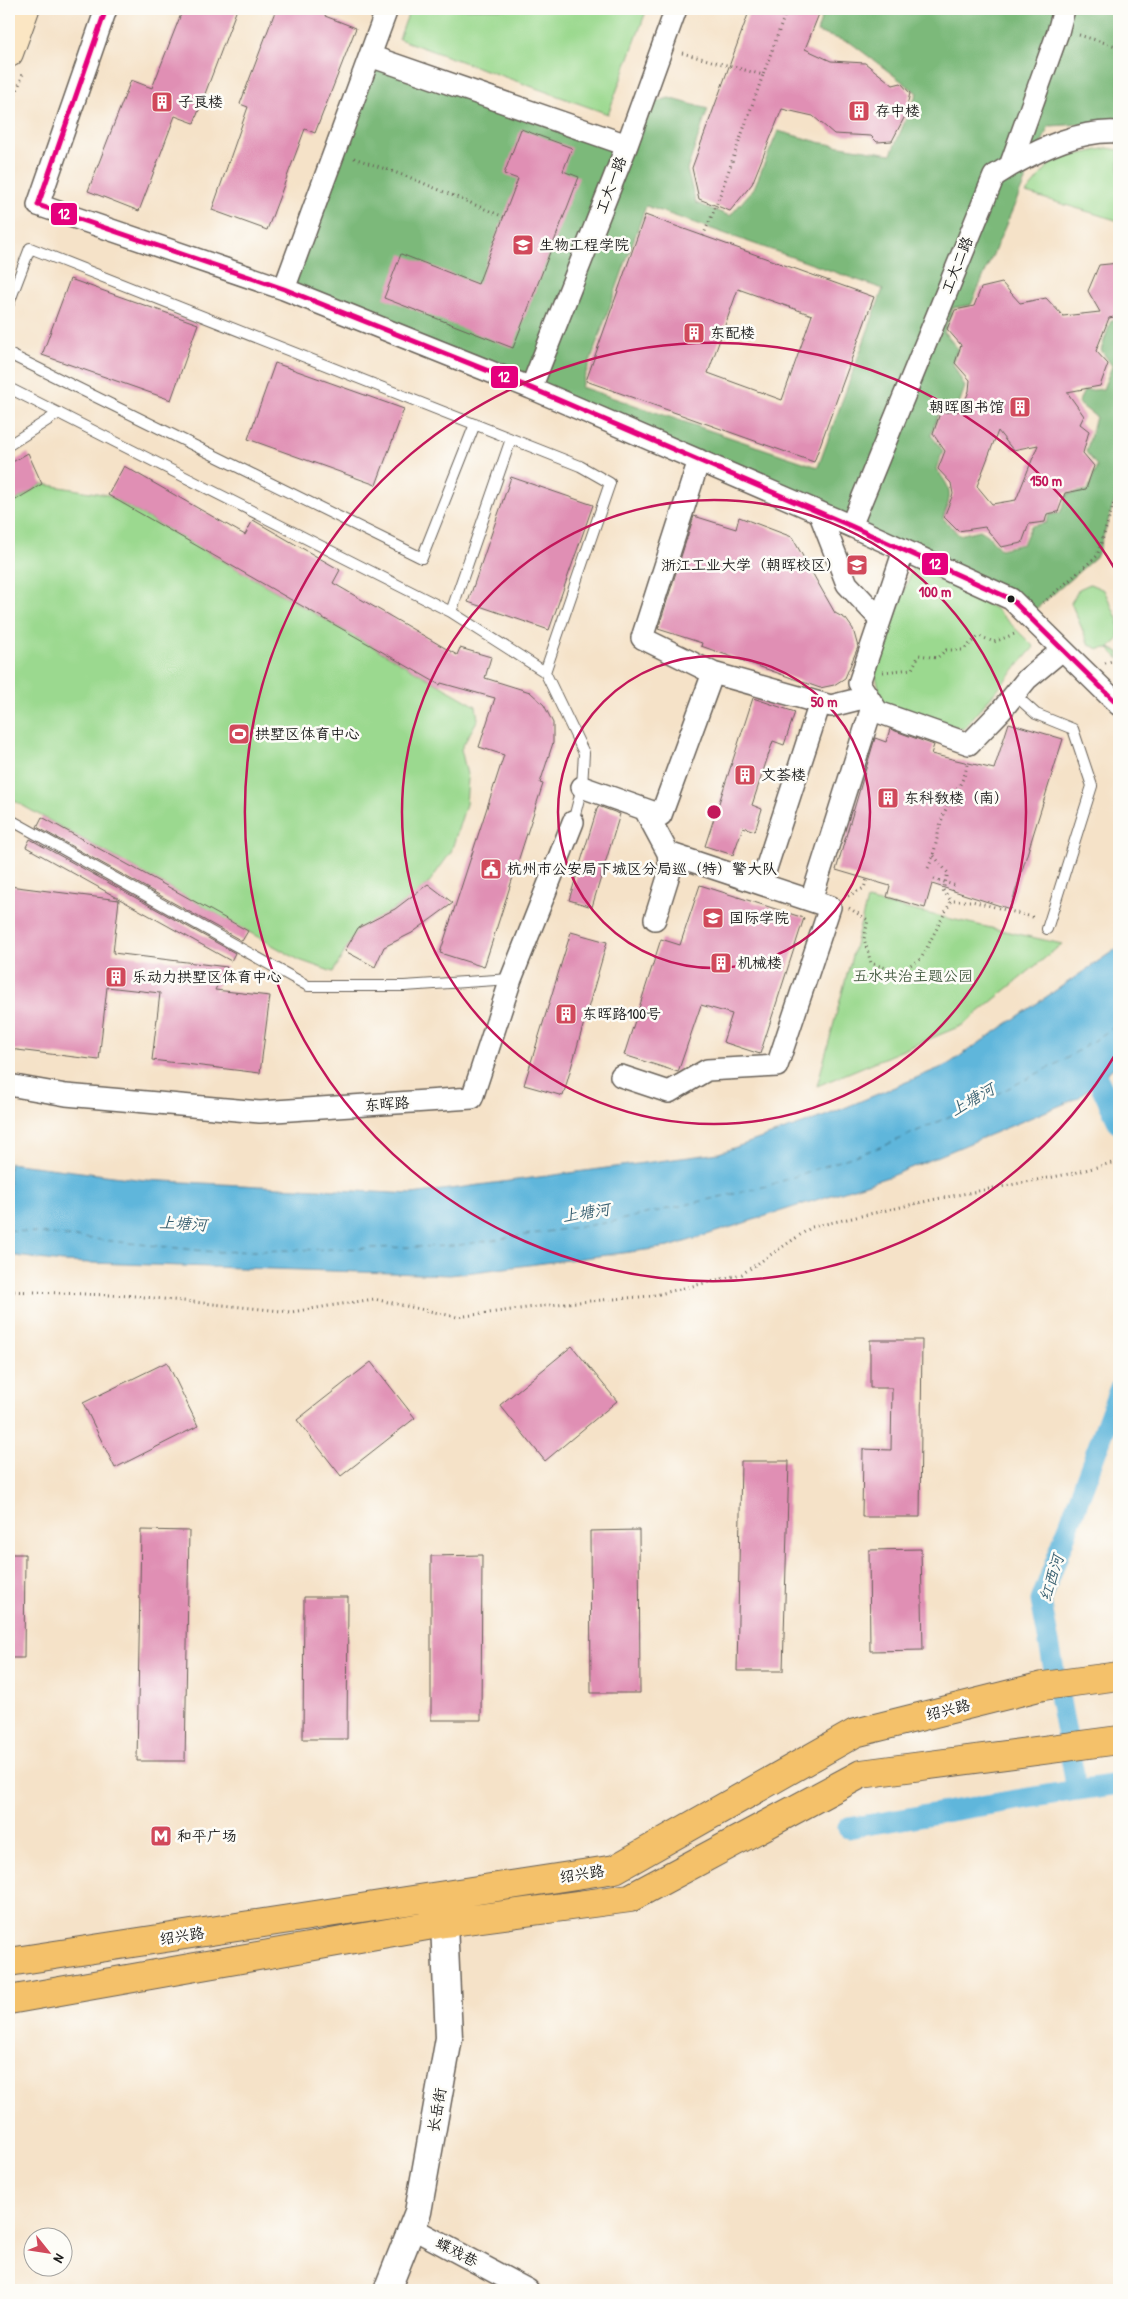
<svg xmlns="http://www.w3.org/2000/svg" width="1128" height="2299" viewBox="0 0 1128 2299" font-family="'Patrick Hand','LXGW WenKai TC',sans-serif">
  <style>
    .green { fill: #9bd98f; stroke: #5c7a56 }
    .forest { fill: #7cb97a; stroke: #4c6a4b; fill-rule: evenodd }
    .water { fill: #5eb6db; stroke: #3d697c }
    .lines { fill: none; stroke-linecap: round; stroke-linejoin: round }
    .canal { stroke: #5eb6db; stroke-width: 21 }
    .ferry { stroke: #3a6172; stroke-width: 1; stroke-dasharray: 6 5; stroke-linecap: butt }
    .building { fill: #e08fb4; fill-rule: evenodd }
    .service-casing { stroke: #686158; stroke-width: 12 }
    .minor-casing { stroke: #686158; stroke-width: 24 }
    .tertiary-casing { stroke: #686158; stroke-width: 29 }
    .secondary-casing { stroke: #686158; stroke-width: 30 }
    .primary-casing { stroke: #686158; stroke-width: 30 }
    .path { stroke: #686158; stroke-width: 3; stroke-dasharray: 1 4; stroke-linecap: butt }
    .service { stroke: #fff; stroke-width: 10 }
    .minor { stroke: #fff; stroke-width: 21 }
    .tertiary { stroke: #fff; stroke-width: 26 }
    .secondary { stroke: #fbe6c3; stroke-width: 28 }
    .primary { stroke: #f4c16a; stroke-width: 28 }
    .bus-1-casing { stroke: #fdfcf7; stroke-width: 9 }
    .bus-1 { stroke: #e5007d; stroke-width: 5 }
    .ring { fill: none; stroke: #c2185b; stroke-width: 2.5 }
    .bus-dot { fill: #1c1c1c; stroke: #fdfcf7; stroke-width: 2 }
    .labels { text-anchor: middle; stroke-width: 5; stroke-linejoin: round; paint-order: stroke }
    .poi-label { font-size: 15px; fill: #1c1c1c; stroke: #fdfcf7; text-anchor: start }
    .street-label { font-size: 15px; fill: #1c1c1c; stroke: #fdfcf7 }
    .park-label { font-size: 15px; fill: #485e44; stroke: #fdfcf7 }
    .water-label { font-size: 16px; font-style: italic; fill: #3a6172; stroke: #fdfcf7 }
    .centre { fill: #c2185b; stroke: #fdfcf7; stroke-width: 2.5 }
    .ring-label { font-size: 15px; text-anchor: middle; font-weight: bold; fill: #c2185b; stroke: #fdfcf7; stroke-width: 5; stroke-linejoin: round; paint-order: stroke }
    .line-badge { stroke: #fdfcf7; stroke-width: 2 }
    .badge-label { font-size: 14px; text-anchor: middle; font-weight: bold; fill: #fff }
  </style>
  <rect width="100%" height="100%" fill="#fdfcf7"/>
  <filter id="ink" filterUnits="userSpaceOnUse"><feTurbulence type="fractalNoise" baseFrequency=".02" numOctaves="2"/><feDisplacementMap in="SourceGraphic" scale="10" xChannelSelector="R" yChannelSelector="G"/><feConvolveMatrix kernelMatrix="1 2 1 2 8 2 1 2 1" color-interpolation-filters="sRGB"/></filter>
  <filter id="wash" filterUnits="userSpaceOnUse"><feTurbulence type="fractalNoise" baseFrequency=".0096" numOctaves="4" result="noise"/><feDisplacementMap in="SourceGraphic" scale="20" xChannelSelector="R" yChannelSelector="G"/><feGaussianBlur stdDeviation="1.12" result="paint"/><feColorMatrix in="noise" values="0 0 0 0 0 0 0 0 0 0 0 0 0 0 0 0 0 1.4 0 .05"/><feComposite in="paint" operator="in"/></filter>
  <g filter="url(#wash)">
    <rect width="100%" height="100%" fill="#f5e2c8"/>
    <!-- green -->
    <path class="green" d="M410,9H647L608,114L399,39Z
      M1107,148L1119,150V221L1026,193L1053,160Z
      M42,484L108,495L476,706L478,719L461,749L468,779L466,804L451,852L428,884L411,898L377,920L358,929L333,972L299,960L9,798V505Z
      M913,567L996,609L1034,647L963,729L883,703L875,673Z
      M1090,584L1104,590L1119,622L1118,640L1109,648L1119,652V659L1108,648L1099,649L1089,645L1071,603L1079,589Z
      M867,900L1062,944L963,1025L817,1086Z"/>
    <!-- forest -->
    <path class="forest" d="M824,9H1119V122L1049,126L971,305L953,308L944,332L958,349L952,362L965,387L958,407L939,412L931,435L943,451L936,469C953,490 952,494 943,518L959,535L980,530L988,535L1000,549L1023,544L1031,526L1046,523L1049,515L1060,513L1068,494L1088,490L1097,466L1086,452L1096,417L1078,403L1084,391L1103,389L1112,366L1101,350L1111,320L1119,319V487L1097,556L1028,616L1011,599L284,289L370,56L626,145L641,106L669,98L708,109L687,170L696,203L730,216L754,188L778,131L822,143L891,154L917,93L851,43L817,32ZM646,206L883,289L818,467L581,387Z"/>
    <!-- water -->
    <path class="water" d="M1119,947V1063L1078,1098L891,1176L669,1247L450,1275L62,1262L9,1255V1163L145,1180L412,1194L719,1153L825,1116L947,1065Z"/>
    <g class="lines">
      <!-- canal -->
      <path class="canal" d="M1086,1054L1119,1124
        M1119,1390L1041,1601L1077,1790L1119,1784
        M848,1828L1077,1790"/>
      <!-- ferry -->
      <path class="ferry" d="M9,1230L214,1252L453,1246L611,1222L767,1186L886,1145L977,1104L1064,1060L1119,1024"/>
    </g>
    <g id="blocks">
      <!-- building -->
      <path class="building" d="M183,9H237L194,123L175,116L139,211L88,191L131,80L152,88Z
        M276,9H327L325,16L356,28L315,133L305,129L267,230L212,210L248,107L240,104Z
        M750,9H821L805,49L831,61L865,63L893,85L901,83L910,93L904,118L892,141L877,142L871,136L834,134L813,116L782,109L752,184L730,211L699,199L692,168Z
        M521,129L572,148L563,171L579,177L513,348L384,298L401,254L478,284L518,179L504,174Z
        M645,215L874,297L814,462L586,381ZM738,289L812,315L782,400L708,373Z
        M1119,263V316L1109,318L1096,351L1108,364L1100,386L1067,392L1084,416L1080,424L1089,431L1083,453L1094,466L1086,489L1065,493L1058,512L1047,514L1045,522L1029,524L1022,543L1001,547L985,527L958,531L944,517L953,494L951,483L938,469L945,451L933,434L940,413L961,411L969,391L970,380L955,363L961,345L947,329L955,310L974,306L981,288L1002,283L1020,303L1046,298L1063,316L1100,312L1088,291L1099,265ZM998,431L1013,450L1038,445L1016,500L992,504L977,486Z
        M70,279L198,324L171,400L42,355Z
        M275,363L404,409L376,485L248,439Z
        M28,453L42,484L9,504V464Z
        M124,466L245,535L253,520L340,570L333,583L457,655L460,648L491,657L485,678L530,692L544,705L553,723V743L540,783L543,784L484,967L440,953L504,755L479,747L495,698L441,683L440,685L108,495Z
        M511,477L593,505L549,630L468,602Z
        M694,516L736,529L739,517L792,537L835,613L846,619L853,629L858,647L845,678L834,685L820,688L701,646L702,643L658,629Z
        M753,698L795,712L784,745L773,741L752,805L762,809L755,831L743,827L733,855L705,846Z
        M1009,723L1063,739L1010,909L932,884L925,908L887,897L890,886L836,870L875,738L886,742L890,729L934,745L931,754L994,769Z
        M598,806L620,814L592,907L569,900Z
        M42,817L248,931L242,941L37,827Z
        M30,839L235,953L231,961L26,847Z
        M428,884L453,903L412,933L384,947L375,967L345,951L358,928L395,909Z
        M700,885L804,918L760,1054L723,1042L732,1014L701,1005L678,1072L624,1055L661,939L680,945Z
        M9,886L119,900L113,953L227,967L215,990L270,996L260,1073L152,1060L160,993L107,987L99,1060L9,1049Z
        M571,932L607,942L563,1096L524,1085Z
        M870,1340H922L920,1517H862L863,1449L891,1450L892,1388H870Z
        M572,1346L617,1401L545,1461L500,1405Z
        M167,1362L198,1426L115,1468L83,1403Z
        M371,1362L415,1418L341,1476L297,1420Z
        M741,1461H789L783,1671H737Z
        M141,1530L189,1531L185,1761H137Z
        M639,1530L640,1693H591L590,1531Z
        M921,1549L923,1650L870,1651L869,1550Z
        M9,1554H25L24,1658H9Z
        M482,1555L481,1720H431V1556Z
        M304,1597H348L347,1739H303Z"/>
    </g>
  </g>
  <g filter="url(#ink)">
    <use href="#blocks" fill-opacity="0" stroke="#686158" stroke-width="1"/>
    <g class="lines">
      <!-- service casing -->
      <g class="service-casing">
        <path id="service" d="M9,303L30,248L580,466L610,483L545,672
          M9,354L422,558L475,424
          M9,388L451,612L545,672L584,753L582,787L573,822
          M9,445L59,413
          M451,612L511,439
          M1015,695L1036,714L1073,729L1092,786L1047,929
          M9,819L308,986H404L511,979"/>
      </g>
      <!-- minor casing -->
      <g class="minor-casing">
        <path id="minor" d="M106,9L38,205L284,289L531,388L851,526L1011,599L1119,705
          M370,56L627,145
          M1010,166C1043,148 1081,129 1119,132
          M284,289L387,9
          M531,388L627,145L676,9
          M699,460L642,638L713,673
          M819,512L847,584L880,619
          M851,526L994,176L1010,166L1058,32L1064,9
          M904,550L859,683L878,712L969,744L1001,711L1027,679L1062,650
          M582,787L661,815L713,673L831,706L867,697
          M761,884L820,703
          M811,900L873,704
          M655,919L670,871L668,853
          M621,1076L669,1092L707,1070L777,1066L830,907L668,853L645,810
          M9,1085L66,1095L260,1112L472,1098L511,979L573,822
          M412,2228L528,2290"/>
      </g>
      <!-- tertiary casing -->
      <g class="tertiary-casing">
        <path id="tertiary" d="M387,2290L418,2212L449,2038L444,1923"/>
      </g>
      <!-- secondary casing -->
      <g class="secondary-casing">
        <path id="secondary" d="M9,53L25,9"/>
      </g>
      <!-- primary casing -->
      <g class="primary-casing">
        <path id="primary" d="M9,1962L615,1869L855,1733L1043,1686L1119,1676
          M9,2000L444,1923L630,1898L861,1774L1119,1740"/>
      </g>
      <!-- path -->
      <path class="path" d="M1079,35L1119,47
        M682,53L763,75L787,9
        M9,113L24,71
        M354,158L411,178L504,217
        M703,236L716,206L763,75
        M1043,603L1097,556L1119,487
        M1105,663L1119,659
        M883,672L912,669L919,655L937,658L946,650H963L979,636L994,642L1017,633
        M934,856L948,873L943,890L951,901
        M928,868C937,850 937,829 945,811C952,795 965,782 967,764
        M934,879L957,886
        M848,896L864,888L867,879
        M849,908L868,920L864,939L871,963L898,972L921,959L951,901H972L1036,918
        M9,1291L134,1296L291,1312L374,1299L457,1317L566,1303L651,1296L742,1274L812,1227L936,1199L1074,1173L1119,1161"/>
      <!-- service -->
      <use href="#service" class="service"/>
      <!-- minor -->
      <use href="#minor" class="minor"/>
      <!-- tertiary -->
      <use href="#tertiary" class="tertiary"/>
      <!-- secondary -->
      <use href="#secondary" class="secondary"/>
      <!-- primary -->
      <use href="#primary" class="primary"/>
      <!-- bus-1 casing -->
      <g class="bus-1-casing">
        <path id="bus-1" d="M106,9L38,205L284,289L531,388L851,526L1011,599L1119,705"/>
      </g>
      <!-- bus-1 -->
      <use href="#bus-1" class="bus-1"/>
    </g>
  </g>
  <!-- distance rings -->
  <g class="ring">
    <circle cx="714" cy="812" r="156"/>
    <circle cx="714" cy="812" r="312"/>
    <path d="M1118 1050A469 469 0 1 1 1118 574"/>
  </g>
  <!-- icons -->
  <defs>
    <g id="building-square" transform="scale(1.125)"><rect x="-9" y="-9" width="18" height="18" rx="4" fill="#d1495b" stroke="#fdfcf7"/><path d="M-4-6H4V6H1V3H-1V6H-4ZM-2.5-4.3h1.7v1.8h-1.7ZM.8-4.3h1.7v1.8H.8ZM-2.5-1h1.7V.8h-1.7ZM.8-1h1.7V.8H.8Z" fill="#fff"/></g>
    <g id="university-square" transform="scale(1.125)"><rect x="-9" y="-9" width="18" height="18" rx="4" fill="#d1495b" stroke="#fdfcf7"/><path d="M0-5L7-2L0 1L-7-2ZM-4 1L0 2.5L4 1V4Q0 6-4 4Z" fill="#fff"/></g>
    <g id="stadium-square" transform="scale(1.125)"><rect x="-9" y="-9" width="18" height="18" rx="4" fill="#d1495b" stroke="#fdfcf7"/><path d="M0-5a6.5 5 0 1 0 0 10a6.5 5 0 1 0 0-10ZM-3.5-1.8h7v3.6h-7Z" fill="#fff"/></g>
    <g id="civic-square" transform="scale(1.125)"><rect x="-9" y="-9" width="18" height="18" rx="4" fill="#d1495b" stroke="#fdfcf7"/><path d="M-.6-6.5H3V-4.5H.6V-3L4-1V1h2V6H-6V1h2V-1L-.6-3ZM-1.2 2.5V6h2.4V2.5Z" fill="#fff"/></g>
    <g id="metro-square" transform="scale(1.125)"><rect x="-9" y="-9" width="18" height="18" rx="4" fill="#d1495b" stroke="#fdfcf7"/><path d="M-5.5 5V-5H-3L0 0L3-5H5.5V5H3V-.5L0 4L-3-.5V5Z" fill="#fff"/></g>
  </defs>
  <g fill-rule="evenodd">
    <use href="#building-square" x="162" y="102"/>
    <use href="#building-square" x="859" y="111"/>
    <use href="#university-square" x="523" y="245"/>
    <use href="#building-square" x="694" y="333"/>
    <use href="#building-square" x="1020" y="407"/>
    <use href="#university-square" x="857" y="565"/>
    <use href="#stadium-square" x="239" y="734"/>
    <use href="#building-square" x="745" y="775"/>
    <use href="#building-square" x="888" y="798"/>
    <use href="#civic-square" x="491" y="869"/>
    <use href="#university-square" x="713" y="918"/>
    <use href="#building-square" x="721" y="963"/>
    <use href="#building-square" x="116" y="977"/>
    <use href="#building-square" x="566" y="1014"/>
    <use href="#metro-square" x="161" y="1836"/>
  </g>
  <!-- markers -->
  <circle class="bus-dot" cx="1011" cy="599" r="4.5"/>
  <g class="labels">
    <!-- poi labels -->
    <g class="poi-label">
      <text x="178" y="107">子良楼</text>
      <text x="875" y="116">存中楼</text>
      <text x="539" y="250">生物工程学院</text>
      <text x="710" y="338">东配楼</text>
      <text x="1004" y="412" text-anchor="end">朝晖图书馆</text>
      <text x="841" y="570" text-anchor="end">浙江工业大学（朝晖校区）</text>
      <text x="255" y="739">拱墅区体育中心</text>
      <text x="761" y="780">文荟楼</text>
      <text x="904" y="803">东科教楼（南）</text>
      <text x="507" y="874">杭州市公安局下城区分局巡（特）警大队</text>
      <text x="729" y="923">国际学院</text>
      <text x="737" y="968">机械楼</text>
      <text x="132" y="982">乐动力拱墅区体育中心</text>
      <text x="582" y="1019">东晖路100号</text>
      <text x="177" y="1841">和平广场</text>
    </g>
    <!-- street labels -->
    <g class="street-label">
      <text transform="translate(611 185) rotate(-69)" y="5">工大一路</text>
      <text transform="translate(957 265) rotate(-68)" y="5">工大二路</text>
      <text transform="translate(387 1104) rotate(-4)" y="5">东晖路</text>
      <text transform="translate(948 1710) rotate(-14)" y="5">绍兴路</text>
      <text transform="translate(582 1874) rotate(-9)" y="5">绍兴路</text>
      <text transform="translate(182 1936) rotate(-9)" y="5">绍兴路</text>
      <text transform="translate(437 2110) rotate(-80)" y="5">长岳街</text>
      <text transform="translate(457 2252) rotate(28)" y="5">蝶戏巷</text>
    </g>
    <!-- park labels -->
    <g class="park-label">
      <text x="913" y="981">五水共治主题公园</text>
    </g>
    <!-- water labels -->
    <g class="water-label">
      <text transform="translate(972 1099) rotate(-30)" y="6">上塘河</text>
      <text transform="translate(586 1212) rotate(-9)" y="6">上塘河</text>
      <text transform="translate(183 1223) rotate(3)" y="6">上塘河</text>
      <text transform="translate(1051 1578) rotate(-73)" y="6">红西河</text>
    </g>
  </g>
  <circle cx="714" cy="812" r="8" class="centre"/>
  <g class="ring-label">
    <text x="1046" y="486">150 m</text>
    <text x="935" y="597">100 m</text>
    <text x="824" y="707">50 m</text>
  </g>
  <g class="line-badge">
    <rect x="50" y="202" width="28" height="24" rx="5" fill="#e5007d"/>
    <rect x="490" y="365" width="29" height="24" rx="5" fill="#e5007d"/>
    <rect x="921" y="552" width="28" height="24" rx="5" fill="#e5007d"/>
  </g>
  <g class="badge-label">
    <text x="64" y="219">12</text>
    <text x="504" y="382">12</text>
    <text x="935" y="569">12</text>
  </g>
  <!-- margin -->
  <rect width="1128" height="2299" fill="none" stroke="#fdfcf7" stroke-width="30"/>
  <!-- north arrow -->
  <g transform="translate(48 2252) rotate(120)"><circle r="24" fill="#fdfcf7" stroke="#a3a29f"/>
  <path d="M0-4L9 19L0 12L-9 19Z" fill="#d1495b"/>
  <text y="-8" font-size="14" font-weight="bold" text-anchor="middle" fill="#1c1c1c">N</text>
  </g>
</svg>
